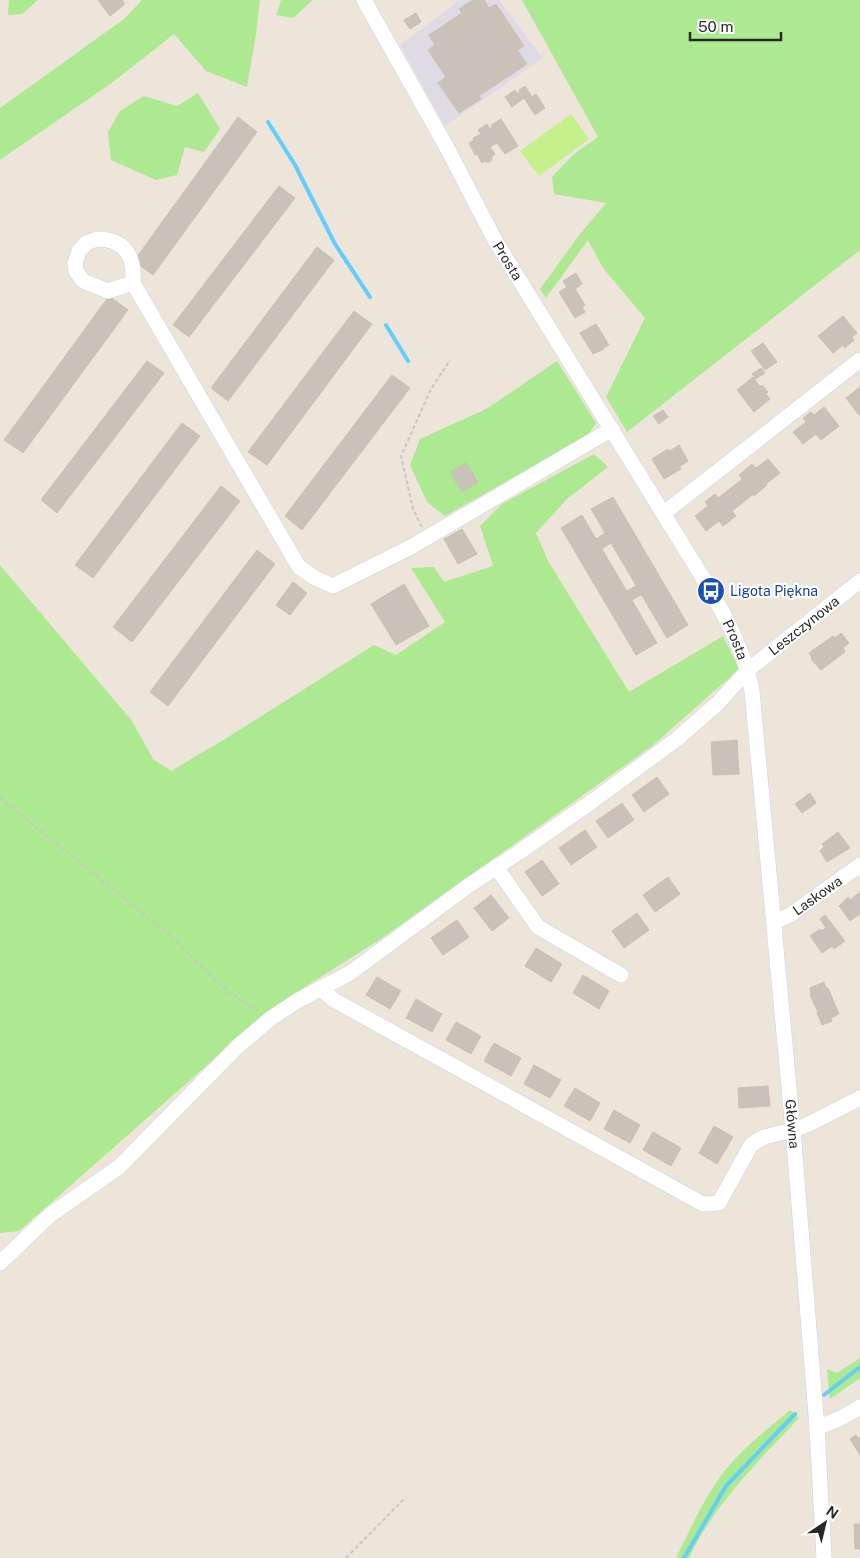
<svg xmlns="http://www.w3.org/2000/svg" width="860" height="1558" viewBox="0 0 860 1558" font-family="'Public Sans',sans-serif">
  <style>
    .industrial { fill: #dedbe4 }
    .green { fill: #ade990 }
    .pitch { fill: #c4f18b }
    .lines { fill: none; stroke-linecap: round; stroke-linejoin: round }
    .stream { stroke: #62cef9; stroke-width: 4 }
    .building { fill: #c8c2b9; stroke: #c8c1b3 }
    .minor-casing { stroke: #ced2e4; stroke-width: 16 }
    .path { stroke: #c7c7c7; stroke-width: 2; stroke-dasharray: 4 2.5; stroke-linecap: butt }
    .minor { stroke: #fff; stroke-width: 15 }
    .labels { text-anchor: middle; stroke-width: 4.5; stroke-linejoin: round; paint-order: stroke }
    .street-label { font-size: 14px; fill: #292929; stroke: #fff }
    .transit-label { font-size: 14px; fill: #164399; stroke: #fff; text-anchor: start }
  </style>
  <rect width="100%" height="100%" fill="#ede5d9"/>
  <!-- industrial -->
  <path class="industrial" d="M460,0H499L543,58L445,126L400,45Z"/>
  <!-- green -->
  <path class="green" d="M9,0H38L22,14L8,15Z
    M142,0H260L256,34L247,87L206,71L174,34L113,82L0,160V108L124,19Z
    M281,0H313L293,18L276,15Z
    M522,0H860V250L627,432L606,397L645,318L603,268L588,240L546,298L540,289L580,234L606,203L554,194L552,177L574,154L598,137Z
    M198,93L220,129L204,152L185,147L177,175L156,180L111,160L108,132L120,111L144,96L177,106Z
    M557,361L596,423L588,435L445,516L427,502L410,465L420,439L488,408Z
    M594,454L608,467L567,499L536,533L548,561L629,692L723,636L739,669L652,746L382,938L272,1008L19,1231L0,1233V565L132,721L153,759L171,771L225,739L374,645L396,655L445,622L411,568L434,567L444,582L493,566L480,526L502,504Z
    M860,1358V1378L830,1399L827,1369L837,1373Z
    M790,1410L799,1418C760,1459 713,1506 689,1558H676C689,1533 700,1506 716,1483C735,1454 764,1432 790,1410Z"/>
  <!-- pitch -->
  <path class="pitch" d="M571,114L589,139L539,176L520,151Z"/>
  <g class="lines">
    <!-- stream -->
    <path class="stream" d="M268,122L295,165L335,244L370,297
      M386,325L408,361
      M824,1395L860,1367
      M684,1558L726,1486L795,1414"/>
  </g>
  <!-- building -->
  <path class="building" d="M98,0H122L125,4L110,16Z
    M473,0H484L489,8L496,4L524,46L517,50L527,64L479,96L481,99L459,113L438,83L446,77L428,50L435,45L429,35L462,13L459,9Z
    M416,13L421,22L410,29L404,20Z
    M525,86L532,97L536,94L545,108L535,115L524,98L512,107L505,97L515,90L517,94L520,92L519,90Z
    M238,117L257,132L153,275L134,261Z
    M501,119L518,146L505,154L497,143L490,147L495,154L491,157L492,159L490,162H486L485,161L482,163L477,154L475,155L469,143L474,140L473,138L481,134L478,130L487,124L490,129L492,127L491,125Z
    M279,186L295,198L189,337L173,325Z
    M317,247L334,260L228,401L211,388Z
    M576,273L582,284L575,289L585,305L582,307L585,312L575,318L559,292L567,287L563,281Z
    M109,296L128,310L23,453L4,440Z
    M354,311L372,324L267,465L248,452Z
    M843,316L857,333L852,337L854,340L845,348L843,345L833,353L818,336Z
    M596,324L609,345L603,348L604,349L593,354L580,333Z
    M763,343L777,362L765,370L751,351Z
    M147,361L164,373L57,513L41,500Z
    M761,368L765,373L756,379L752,374Z
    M392,375L410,388L302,530L285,516Z
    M753,377L760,387L762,385L768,392L766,394L770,399L754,412L737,390Z
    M860,387V414L859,415L846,398Z
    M824,407L839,426L821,440L816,434L803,444L793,432L806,422L803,418L811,412L814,415Z
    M663,410L668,417L659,424L653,416Z
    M182,423L200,436L93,578L75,565Z
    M679,445L688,461L679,467L670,451Z
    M668,449L681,469L664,479L652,459Z
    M768,459L780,473L766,484L767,485L754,496L753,494L751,496L740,481L742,479L739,475L752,464L756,468Z
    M466,463L478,482L462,492L450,472Z
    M740,481L751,496L732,511L736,516L723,526L719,521L706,531L695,516L708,506L705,502L715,494L718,498Z
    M221,486L240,501L132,642L113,627Z
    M613,497L688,625L667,638L591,509Z
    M582,515L657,643L636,655L561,528Z
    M462,529L477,554L458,564L444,539Z
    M605,533L611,543L602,549L596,539Z
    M257,550L275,564L168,706L150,692Z
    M293,582L307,593L290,615L276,605Z
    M404,584L429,626L396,645L371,604Z
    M636,586L641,595L632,600L627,591Z
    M841,633L849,643L843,648L845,652L821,670L811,659L812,658L809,653L833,636L835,638Z
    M737,740L739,774L713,775L711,742Z
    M657,777L669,794L644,812L632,795Z
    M810,793L816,803L802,813L795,804Z
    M622,803L634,820L608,838L596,821Z
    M585,830L597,847L571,865L559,848Z
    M838,832L850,848L827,862L820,851L824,847L822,844Z
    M542,860L559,884L542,896L525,872Z
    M668,877L680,894L655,912L643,895Z
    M860,892V914L850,921L839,906L848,897L850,900Z
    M491,895L509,918L492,931L474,908Z
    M637,913L649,930L624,948L612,931Z
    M825,915L845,941L834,949L832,946L822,953L810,936L820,929L821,931L826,928L820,919Z
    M457,920L469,937L443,955L431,938Z
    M536,948L562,964L551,982L525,966Z
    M583,975L609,991L599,1009L573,993Z
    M377,977L401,991L390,1009L366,995Z
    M824,982L826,988H828L839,1014L831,1018L832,1021L822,1025L817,1013L818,1012L810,995L811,994L810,988Z
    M416,999L442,1014L432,1032L406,1018Z
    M456,1022L481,1036L471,1054L446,1040Z
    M494,1043L521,1058L511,1076L484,1061Z
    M534,1065L561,1080L550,1098L524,1084Z
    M768,1086L770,1106L739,1108L738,1088Z
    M575,1088L600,1103L590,1121L564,1106Z
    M614,1110L640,1125L630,1143L604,1129Z
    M714,1126L733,1137L717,1164L699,1153Z
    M653,1132L681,1148L671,1166L643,1150Z
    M856,1435L857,1438L860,1437V1455L850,1439Z
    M854,1524H860V1549H855Z"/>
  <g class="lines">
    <!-- minor casing -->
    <g class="minor-casing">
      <g id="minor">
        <path id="s1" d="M364,0L446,146L496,242L711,591C729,623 745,654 752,691L793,1130L817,1428L824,1558"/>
        <path d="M97,239C125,239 135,256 133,283L108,291L83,281L76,271L75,263L79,251L86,243Z"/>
        <path d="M133,283L299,567L315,578L333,586L411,547L612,429"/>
        <path d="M664,513L860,360"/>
        <path d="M496,867L538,927L621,975"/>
        <path id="s2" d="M774,922L790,915L860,865"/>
        <path d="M321,989L334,1000L703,1204L719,1203L751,1145L764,1137L793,1130L807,1125L860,1098"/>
        <path id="s3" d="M0,1263L50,1215L119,1167L237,1047L270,1019L297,1001L350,973L468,886L518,853L594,800L677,739L718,703L748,670L860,581"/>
        <path d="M817,1428L841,1418L860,1407"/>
      </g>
    </g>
    <!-- path -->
    <path class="path" d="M422,527L413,509L401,456L431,389L450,360
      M0,798L165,931L226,990L257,1011
      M346,1558L405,1498"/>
    <!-- minor -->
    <use href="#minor" class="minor"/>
  </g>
  <!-- icons -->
  <defs>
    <g id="bus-disc" transform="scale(1.4375)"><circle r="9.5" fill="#1a4fb4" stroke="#fff"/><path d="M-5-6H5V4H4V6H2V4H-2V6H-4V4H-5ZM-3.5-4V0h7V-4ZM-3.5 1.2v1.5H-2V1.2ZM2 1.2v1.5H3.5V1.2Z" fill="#fff"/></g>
  </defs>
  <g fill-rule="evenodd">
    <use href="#bus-disc" x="711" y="591"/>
  </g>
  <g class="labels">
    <!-- street labels -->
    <g class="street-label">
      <text dy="5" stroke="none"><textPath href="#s1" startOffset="298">Prosta</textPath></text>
      <text dy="5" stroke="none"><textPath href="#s3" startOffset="1030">Leszczynowa</textPath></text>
      <text dy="5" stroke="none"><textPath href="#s1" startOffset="740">Prosta</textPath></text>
      <text dy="5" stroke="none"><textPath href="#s2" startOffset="51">Laskowa</textPath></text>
      <text dy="5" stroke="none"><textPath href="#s1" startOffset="1229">Główna</textPath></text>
    </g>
    <!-- transit labels -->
    <g class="transit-label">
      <text x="730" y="596">Ligota Piękna</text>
    </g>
  </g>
  <!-- north arrow -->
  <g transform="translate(825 1523) rotate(35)" stroke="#ffffff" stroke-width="4" paint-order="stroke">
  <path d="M0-4L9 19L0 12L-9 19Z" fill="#292929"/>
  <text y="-8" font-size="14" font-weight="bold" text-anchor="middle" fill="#292929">N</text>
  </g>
  <!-- scale -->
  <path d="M690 32v8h91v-8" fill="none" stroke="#292929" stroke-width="2.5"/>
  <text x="698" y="32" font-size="15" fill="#292929" stroke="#ffffff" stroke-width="4" paint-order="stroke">50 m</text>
</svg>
